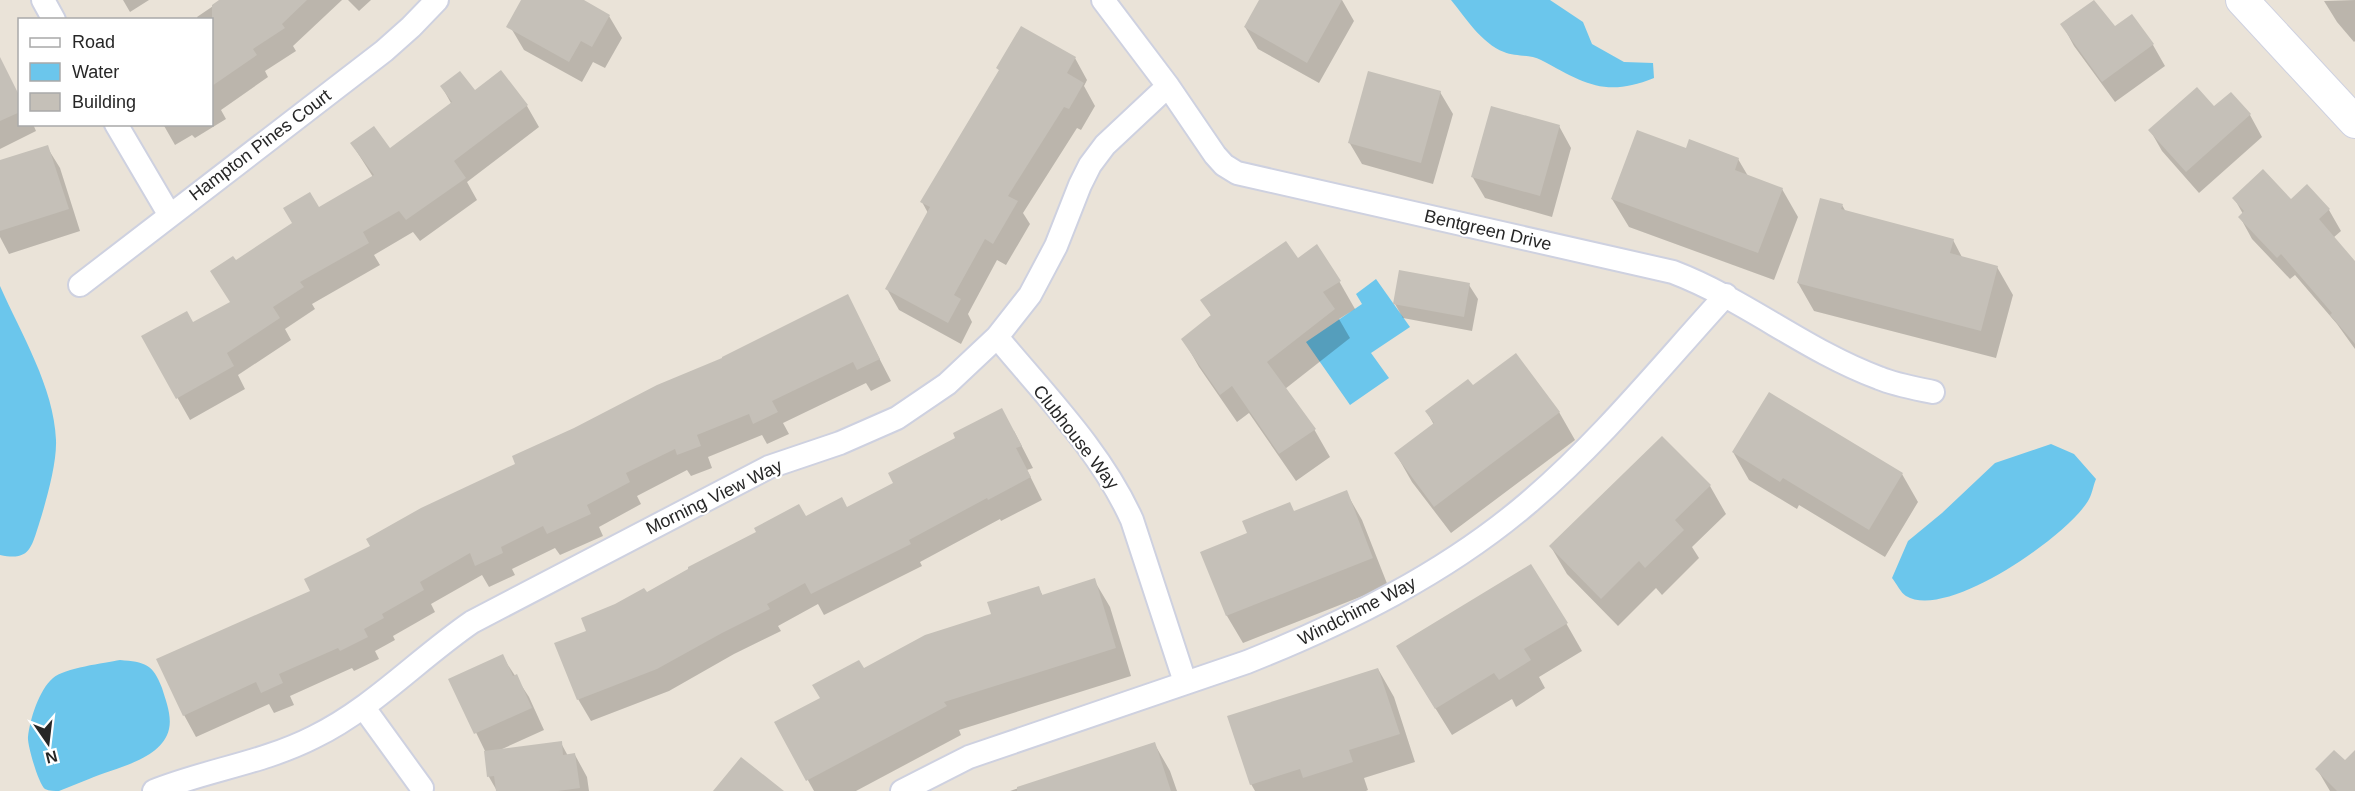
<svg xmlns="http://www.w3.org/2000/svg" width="2355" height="791" viewBox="0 0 2355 791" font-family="Helvetica,sans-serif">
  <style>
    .water { fill: #6bc6ec }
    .shadow { fill: #0003 }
    .building { fill: #c5c0b8 }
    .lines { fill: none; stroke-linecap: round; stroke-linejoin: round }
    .street-casing { stroke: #ced1e0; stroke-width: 26 }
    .secondary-casing { stroke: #ced1e0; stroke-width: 34 }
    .street { stroke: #fff; stroke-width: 22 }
    .secondary { stroke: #fff; stroke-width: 32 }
    .labels { text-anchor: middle; stroke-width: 4.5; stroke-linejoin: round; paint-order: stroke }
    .street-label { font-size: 18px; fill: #272727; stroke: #fff }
  </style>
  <rect width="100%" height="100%" fill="#eae3d8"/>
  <!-- water -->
  <path class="water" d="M1451,0H1550L1583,22L1592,44L1624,62L1653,63L1654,78C1605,98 1584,83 1541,60C1530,54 1515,57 1504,52C1481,43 1466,18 1451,0Z
    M1376,279L1410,327L1371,353L1389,378L1350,405L1306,342L1362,304L1356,294Z
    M0,286C21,334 54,387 56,440C57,463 46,502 39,524C31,549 29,561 0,555Z
    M2051,444L2074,454L2096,479C2093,486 2092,495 2088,501C2067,536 1947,621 1906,596C1901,593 1896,583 1892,578L1908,541L1942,513L1995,463Z
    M120,660C145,662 153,664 162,688C166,701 172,716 169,729C162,760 114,768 89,779C79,783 69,787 59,791C55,791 49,791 45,789C39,785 27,745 28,737C30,719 39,690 53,678C64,668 105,663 120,660Z"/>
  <!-- shadow -->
  <path class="shadow" d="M123,0H149L130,12Z
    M222,0H342L293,46L296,51L265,71L268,77L221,110L226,119L195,138L192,135L175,145L163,124H212V20H198L197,17Z
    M348,0H371L359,11Z
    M523,0H580L609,16L622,38L605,68L593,62L582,82L524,50L511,28Z
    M1261,0H1342L1354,21L1319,83L1258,49L1245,27Z
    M2355,0V41L2354,42L2337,22L2324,1Z
    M2062,24L2114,28L2153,45L2165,66L2115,102L2074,46Z
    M1075,58L1087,80L1084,86L1095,106L1081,130L1077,128L1023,213L1030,224L1006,265L997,260L968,314L972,322L961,344L899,310L887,289L928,213L922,202L1000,72L998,68Z
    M501,72L527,106L539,127L467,182L477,200L420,241L413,232L374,255L380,265L312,304L315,309L285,329L291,340L238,375L245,389L190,420L143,337L193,324L231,303L235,262L318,209L373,177L352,144L389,150L452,105L442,87L475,92Z
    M0,85L20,97V124H33L36,131L0,149Z
    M1440,92L1453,114L1433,184L1362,164L1349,142Z
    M2231,94L2250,115L2262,137L2199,193L2162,151L2150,130L2214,108Z
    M1559,126L1571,148L1552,217L1485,198L1472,176Z
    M47,147L60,168L80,231L9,254L0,237V162Z
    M1686,150L1738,159L1748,176L1782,189L1798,217L1774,280L1629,227L1612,199Z
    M2234,198L2291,201L2329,210L2341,231L2333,238L2355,264V349L2337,324L2295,275L2290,279L2252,239L2240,217L2243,214Z
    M1842,205L1846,212L1953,240L1963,259L1997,267L2013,295L1996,358L1814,311L1798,283Z
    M1298,260L1339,281L1355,309L1339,319L1350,338L1285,389L1314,429L1330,457L1296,481L1249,413L1237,422L1199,367L1183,339L1212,317L1202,300Z
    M1469,285L1478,299L1472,331L1403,318L1395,304Z
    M847,296L891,381L871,391L866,383L783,423L789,434L767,444L762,435L708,457L712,468L691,476L687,470L637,496L641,504L599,527L603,536L560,555L555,548L512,569L515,575L489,587L482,575L431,604L435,612L393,636L395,640L375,651L379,659L354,671L352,668L290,696L294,705L274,713L269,704L196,737L184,715L312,592L372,547L517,465Z
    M1473,388L1559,412L1575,440L1451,533L1412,482L1396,454L1434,425L1427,412Z
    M1014,431L1033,468L1027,470L1042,500L1001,521L1000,519L920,562L922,566L824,615L818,604L778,626L781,631L734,654L669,691L591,721L578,699L588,631L646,594L806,517L847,508Z
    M1662,438L1710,486L1726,514L1692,547L1699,558L1662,595L1656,588L1618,626L1567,574L1551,547Z
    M1733,452L1902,474L1918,502L1885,557L1799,505L1797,509L1749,480Z
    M1346,492L1362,520L1388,586L1243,643L1227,616L1202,553Z
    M1094,580L1110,607L1131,676L959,730L961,735L856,791H814L776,723L822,698L863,669L993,615L1038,587L1043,596Z
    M1566,623L1582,651L1539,677L1545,688L1516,707L1512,699L1452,735L1414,674Z
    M502,656L529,697L544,730L500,750L561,743L568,756L575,755L587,777L589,791H497L489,777L485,751L450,679Z
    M1378,669L1394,697L1415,762L1364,778L1368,790L1366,791H1255L1251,784Z
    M1154,743L1170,771L1177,791H1010Z
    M2355,753V791H2330L2317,769L2345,762Z"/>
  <!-- building -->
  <path class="building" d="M219,0H307L282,24L285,28L253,49L257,55L212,86V5Z
    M521,0H584L610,15L592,47L581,41L569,62L506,27Z
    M1259,0H1342L1307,63L1244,27Z
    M2094,0L2115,26L2132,14L2154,44L2102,82L2060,24Z
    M1021,26L1076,57L1067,73L1084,83L1069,109L1064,107L1008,196L1018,201L993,244L985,239L954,295L961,299L948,323L885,289L930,207L920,202L999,70L996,68Z
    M0,57L20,97V112L0,121Z
    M501,70L528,105L454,161L466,178L406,220L399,211L363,232L369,243L300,282L304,287L273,307L280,318L227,353L234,366L176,399L141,336L187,311L193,322L230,302L210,271L233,256L236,260L292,223L283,208L310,192L319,207L374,175L350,143L374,126L390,148L452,102L440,86L460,71L475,90Z
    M1368,71L1441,91L1421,163L1348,143Z
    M2197,87L2214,106L2231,92L2251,114L2186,172L2148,130Z
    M1491,106L1560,125L1540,196L1471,177Z
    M1637,130L1686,148L1689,139L1739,158L1735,170L1783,188L1758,253L1611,199Z
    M48,145L69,209L0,231V160Z
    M2263,169L2291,199L2307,184L2330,209L2319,219L2355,261V344L2330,315L2332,313L2281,254L2277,258L2238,217L2244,211L2232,198Z
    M1820,198L1843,204L1841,209L1954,239L1950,253L1998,266L1981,331L1797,283Z
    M1286,241L1298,258L1317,244L1341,281L1323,292L1335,309L1267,362L1316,429L1279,454L1232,386L1220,395L1181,339L1211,315L1200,300Z
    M1399,270L1470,283L1464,317L1393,304Z
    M848,294L880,359L857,370L853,362L772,401L778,412L753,424L749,414L697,435L701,446L677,455L675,449L626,473L630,482L587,505L591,514L547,534L543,526L501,547L503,553L475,566L470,553L420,582L424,590L382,614L384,618L364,629L368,637L340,651L338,648L279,674L283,683L261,693L256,682L183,716L156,659L310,591L304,579L370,546L366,539L421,508L515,464L512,456L574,428L657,385L722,358V357Z
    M1516,353L1560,412L1434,507L1394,453L1434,423L1425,411L1468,379L1473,385Z
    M1769,392L1903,473L1869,530L1783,478L1780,482L1732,452Z
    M1002,408L1022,446L1016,448L1031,477L988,500L987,498L909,540L911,544L811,594L805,583L767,604L770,609L722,633L657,669L577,700L554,643L586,631L581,618L615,604L644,588L647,592L688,569V567L756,532L754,528L799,504L806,516L842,497L847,507L893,483L888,473L955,438L953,433Z
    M1662,436L1711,485L1675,520L1684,530L1645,568L1639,561L1601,599L1549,546Z
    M1347,490L1373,558L1226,616L1200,552L1247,533L1242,521L1290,502L1294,511Z
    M1531,564L1568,623L1524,649L1531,660L1499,680L1494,673L1435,709L1396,646Z
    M1095,578L1116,648L944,702L947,706L806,781L774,722L820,698L812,685L859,660L864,668L925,635L991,614L987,602L1039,586L1042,595Z
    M503,654L513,676L517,674L532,708L474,734L448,679Z
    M1378,668L1400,734L1349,750L1353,762L1303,778L1300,769L1250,785L1227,716Z
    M562,741L563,755L575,753L580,788L558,791H496L494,776L487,777L484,751Z
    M1155,742L1171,791H1017V787Z
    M2334,750L2345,760L2355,750V791H2337L2315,769Z
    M741,757L784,791H713Z"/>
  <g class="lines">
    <!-- street casing -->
    <g class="street-casing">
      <path id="street" d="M43,0L54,20
        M1103,0L1168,86L1215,155L1224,165L1237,173L1673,272C1746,300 1806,351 1879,378C1896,385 1914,388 1933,392
        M116,124L169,214
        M80,285L384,51L411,27L437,0
        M997,337C1045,395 1101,451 1132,520L1185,682
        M364,708L422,788
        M154,791C206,770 263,763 314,737C373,708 418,659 472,622L769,467L840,443L897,418L947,384L997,337L1030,295L1056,246L1080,185L1090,165L1105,145L1168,86
        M902,791L969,757L1247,662C1347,622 1446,573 1528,503C1601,441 1662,365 1726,295"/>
    </g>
    <!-- secondary casing -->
    <g class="secondary-casing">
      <path id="secondary" d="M2242,0L2355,122"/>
    </g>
    <!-- street -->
    <use href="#street" class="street"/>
    <!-- secondary -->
    <use href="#secondary" class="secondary"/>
  </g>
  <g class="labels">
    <!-- street labels -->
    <g class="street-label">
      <text transform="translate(260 145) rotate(-37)" y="6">Hampton Pines Court</text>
      <text transform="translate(1488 230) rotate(13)" y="6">Bentgreen Drive</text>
      <text transform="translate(1076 437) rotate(52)" y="6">Clubhouse Way</text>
      <text transform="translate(714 497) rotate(-26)" y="6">Morning View Way</text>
      <text transform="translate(1357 611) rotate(-27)" y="6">Windchime Way</text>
    </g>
  </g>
  <!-- legend -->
  <rect x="18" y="18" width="195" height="108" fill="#ffffff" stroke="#a9a9a9" stroke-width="1.5"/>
  <rect x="30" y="38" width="30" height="9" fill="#ffffff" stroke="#a9a9a9" stroke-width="1.5"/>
  <text x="72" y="48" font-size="18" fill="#272727">Road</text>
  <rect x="30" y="63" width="30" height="18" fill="#6bc6ec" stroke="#a9a9a9" stroke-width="1.5"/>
  <text x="72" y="78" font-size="18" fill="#272727">Water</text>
  <rect x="30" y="93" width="30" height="18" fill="#c5c0b8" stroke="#a9a9a9" stroke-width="1.5"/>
  <text x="72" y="108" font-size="18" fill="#272727">Building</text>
  <!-- north arrow -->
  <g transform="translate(48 743) rotate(166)" stroke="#ffffff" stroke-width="4.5" paint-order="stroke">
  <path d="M0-4.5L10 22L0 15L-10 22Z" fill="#272727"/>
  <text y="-9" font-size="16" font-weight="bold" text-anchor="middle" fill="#272727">N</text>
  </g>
</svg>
